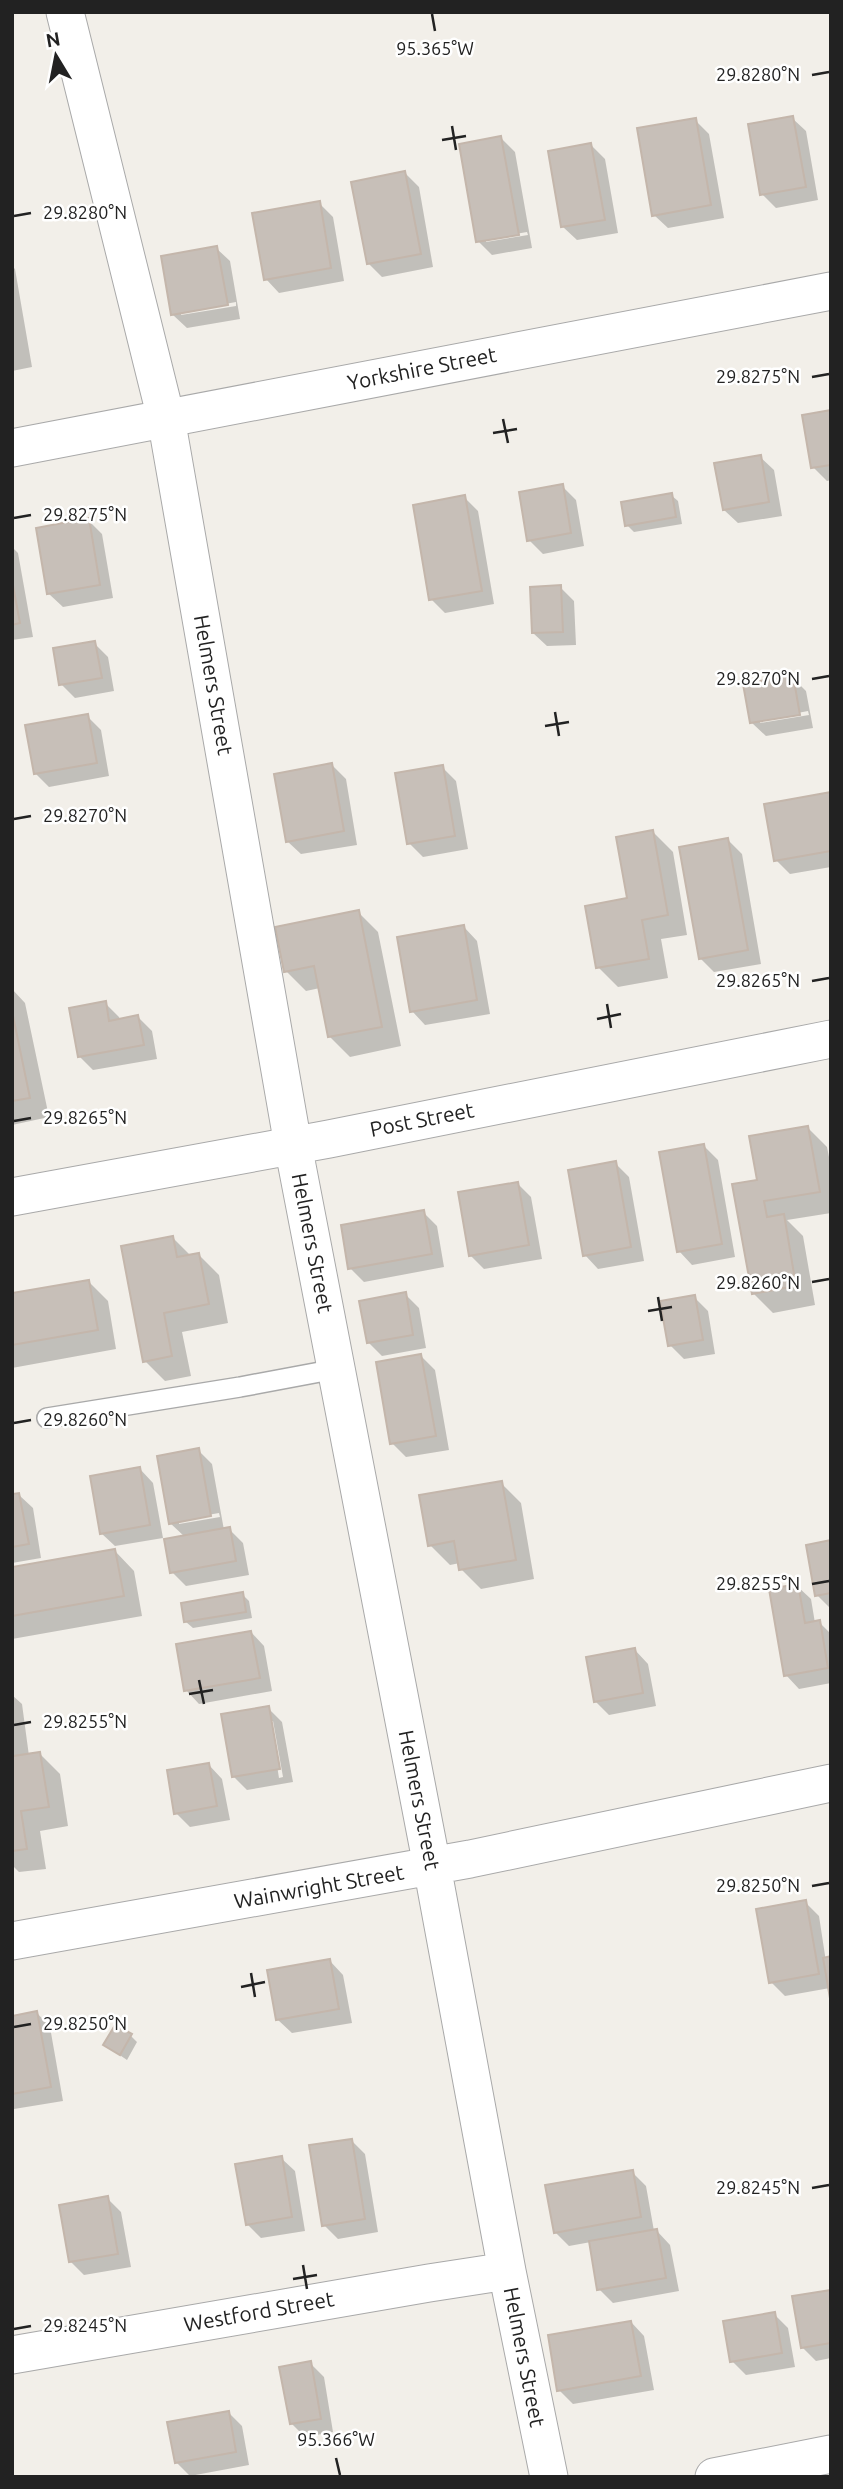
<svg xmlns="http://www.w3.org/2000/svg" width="843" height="2489" viewBox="0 0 843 2489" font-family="Ubuntu,sans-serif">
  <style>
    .shadow { fill: #0003; fill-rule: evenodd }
    .building { fill: #c7bfb8; stroke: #c4b6ab; stroke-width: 2 }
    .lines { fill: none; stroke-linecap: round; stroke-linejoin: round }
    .service-casing { stroke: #a9a9a9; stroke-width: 22 }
    .minor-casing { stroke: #a9a9a9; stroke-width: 39 }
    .service { stroke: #fff; stroke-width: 19 }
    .minor { stroke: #fff; stroke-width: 37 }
    .ticks { fill: none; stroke: #222; stroke-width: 2.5 }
    .labels { text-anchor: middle; stroke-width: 5; stroke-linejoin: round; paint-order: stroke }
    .street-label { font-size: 21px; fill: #222; stroke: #fff }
    .ticks-label { font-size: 18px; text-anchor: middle; fill: #222; stroke: #fff; stroke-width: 5; stroke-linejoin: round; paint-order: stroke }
  </style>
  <rect width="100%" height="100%" fill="#f2efe9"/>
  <!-- shadow -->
  <path class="shadow" d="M792,118L806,131L818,200L776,208L762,194Z
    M695,120L709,134L724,218L668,228L654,215Z
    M501,138L515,152L532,248L492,255L478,241ZM527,232L528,235L486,242V239Z
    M591,145L605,159L618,233L577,240L563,227Z
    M405,173L419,187L433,267L382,277L368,263Z
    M319,203L333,217L344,281L279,293L266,279Z
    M216,248L230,261L240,319L187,328L173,315ZM236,302V306L181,315V312Z
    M12,266L15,269L32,367L12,371Z
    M831,412V480L827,481L813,467Z
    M760,457L774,470L782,516L738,523L724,510Z
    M562,486L576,500L584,546L543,554L529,540Z
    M671,495L678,501L682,524L634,532L627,525Z
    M464,497L478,511L494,604L445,613L431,599Z
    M88,520L102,534L113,598L63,607L49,594Z
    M12,547L18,553L33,637L12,640Z
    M560,587L574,601L576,645L547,646L533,633Z
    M94,643L108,657L114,691L75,698L61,684Z
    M792,677L806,691L813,728L766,736L752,723ZM808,711L809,715L760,723V720Z
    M87,716L101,730L109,776L49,787L35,773Z
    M332,765L346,779L357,845L301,854L287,841Z
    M442,767L456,781L468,849L423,857L409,843Z
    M831,794V867L790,874L776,860Z
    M653,832L673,852L687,935L661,939L668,978L618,987L598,967L629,900Z
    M728,840L742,854L761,964L714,972L700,958Z
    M358,912L378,932L401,1046L350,1057L330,1037L320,988L306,991L286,971Z
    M464,927L477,941L490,1014L425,1025L412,1011Z
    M12,989L25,1003L49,1117L12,1125Z
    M105,1003L119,1017L120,1020L138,1017L152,1031L157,1059L93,1070L79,1056Z
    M807,1127L827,1147L831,1167V1213L787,1220L803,1236L815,1305L773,1313L753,1293L759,1181Z
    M704,1146L718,1160L735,1257L692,1265L679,1251Z
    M615,1163L629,1177L644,1261L598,1269L585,1255Z
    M517,1183L531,1197L542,1259L484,1269L470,1255Z
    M423,1212L437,1226L444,1267L364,1282L350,1268Z
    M173,1238L191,1256L199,1255L219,1275L228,1323L182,1332L191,1376L165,1381L145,1361Z
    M88,1281L108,1301L116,1349L12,1368V1295Z
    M405,1294L419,1308L426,1348L382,1356L368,1342Z
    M694,1297L708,1311L715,1354L684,1359L670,1345Z
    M421,1356L435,1370L449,1450L406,1457L392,1443Z
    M198,1450L212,1464L224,1530L229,1529L243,1543L249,1575L186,1586L172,1572L185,1537L170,1523ZM219,1513L220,1517L179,1524V1520Z
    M140,1469L153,1483L163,1538L115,1546L101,1533Z
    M501,1483L521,1503L534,1579L481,1589L461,1569L460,1563L450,1565L430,1545Z
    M19,1495L33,1508L41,1558L12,1563V1496Z
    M831,1542V1609L817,1595Z
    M115,1551L134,1571L142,1616L12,1639V1569Z
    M797,1586L811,1599L815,1623L819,1622L831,1634V1683L799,1689L786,1675Z
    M242,1594L249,1601L252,1618L193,1628L186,1622Z
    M251,1632L264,1646L272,1691L199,1704L186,1690Z
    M635,1650L648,1664L656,1706L609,1715L595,1701Z
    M12,1695L22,1704L29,1756L40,1754L60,1774L68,1826L40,1831L46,1869L19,1872L12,1865Z
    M268,1708L282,1722L293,1782L247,1790L233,1776ZM270,1721H273L283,1777L279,1778Z
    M209,1765L222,1779L230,1820L190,1827L176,1813Z
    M805,1902L819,1916L830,1988L785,1996L771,1982Z
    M330,1961L343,1975L352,2023L292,2033L278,2020Z
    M37,2013L50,2027L63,2101L14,2109L12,2017Z
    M131,2036L137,2042L127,2060L105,2045Z
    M351,2140L365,2154L378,2232L338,2239L324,2225Z
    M281,2158L295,2171L305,2231L261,2238L248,2225Z
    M632,2172L646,2186L654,2231H657L670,2245L679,2291L613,2303L599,2289L591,2242L569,2246L555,2232Z
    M107,2198L121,2212L131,2267L84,2275L70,2261Z
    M831,2291V2358L816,2361L802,2347Z
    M774,2314L788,2328L795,2367L746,2375L732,2361Z
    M631,2322L644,2336L654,2390L573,2404L559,2390Z
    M310,2363L324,2377L333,2432L305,2437L291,2423Z
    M229,2413L242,2426L249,2465L190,2476L176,2462Z"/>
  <!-- building -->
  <path class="building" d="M793,116L806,187L760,195L748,124Z
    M696,118L711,205L652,216L637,128Z
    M501,136L519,235L476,242L459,144Z
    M591,143L605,220L561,227L548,151Z
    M405,171L421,254L367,264L351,182Z
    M320,201L331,268L264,280L252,213Z
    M217,246L228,305L171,315L161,256Z
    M831,410V465L811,468L802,415Z
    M761,455L769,502L723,510L714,463Z
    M563,484L571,533L527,541L519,492Z
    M672,493L676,517L625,526L621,502Z
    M465,495L482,591L429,600L413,505Z
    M89,518L100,585L47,594L36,528Z
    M12,580L20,623L12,625Z
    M561,585L563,632L532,633L530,587Z
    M95,641L102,678L59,685L53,648Z
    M793,675L800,715L750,723L743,684Z
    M88,714L97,763L34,774L25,725Z
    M332,763L344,831L286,842L274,774Z
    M443,765L455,836L407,844L395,773Z
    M831,792V851L774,861L764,804Z
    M653,830L668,915L642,920L649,959L596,968L585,906L627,898L616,837Z
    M728,838L748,950L699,959L679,847Z
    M359,910L382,1027L328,1037L314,966L284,972L275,927Z
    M464,925L477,1000L410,1012L397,937Z
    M106,1001L109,1021L138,1015L144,1045L78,1057L69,1008Z
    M12,1011L30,1098L12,1101Z
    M808,1126L820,1192L764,1201L767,1217L784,1214L796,1286L752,1294L732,1184L757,1180L749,1136Z
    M704,1144L722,1244L677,1252L659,1152Z
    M616,1161L631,1247L583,1256L568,1170Z
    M518,1182L529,1245L469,1256L458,1192Z
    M424,1210L432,1254L348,1269L341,1225Z
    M173,1236L177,1257L199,1253L209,1304L164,1313L172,1356L143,1362L121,1246Z
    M89,1280L98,1330L12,1345V1293Z
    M406,1292L413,1335L367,1343L359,1301Z
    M695,1295L703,1340L668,1346L660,1301Z
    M421,1354L436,1436L390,1444L376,1362Z
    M199,1448L211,1516L169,1524L157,1456Z
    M140,1467L150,1525L100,1534L90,1476Z
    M502,1481L516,1560L459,1570L454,1541L428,1546L419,1495Z
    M19,1493L29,1544L12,1547V1494Z
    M230,1527L236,1561L170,1573L164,1539Z
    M831,1540V1593L815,1596L806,1545Z
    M115,1549L124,1596L12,1616V1567Z
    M798,1584L805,1623L820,1620L828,1668L784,1676L769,1589Z
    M243,1592L246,1612L184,1622L181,1603Z
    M251,1631L260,1678L184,1691L176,1644Z
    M635,1648L643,1693L594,1702L586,1657Z
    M269,1706L280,1769L232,1777L221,1714Z
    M12,1749L13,1756L40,1752L49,1807L21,1811L27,1849L12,1851Z
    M209,1763L217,1806L174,1814L167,1770Z
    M806,1900L819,1974L769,1983L756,1909Z
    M831,1956V2004L823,1958Z
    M330,1959L339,2009L276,2020L267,1970Z
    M37,2011L51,2087L12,2094V2016Z
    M115,2025L132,2034L120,2055L103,2045Z
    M352,2139L365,2219L322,2226L309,2145Z
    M282,2156L292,2217L246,2225L235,2164Z
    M633,2170L641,2217L554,2233L545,2185Z
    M108,2196L118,2254L69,2262L59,2205Z
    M657,2229L666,2278L597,2290L589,2241Z
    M831,2290V2343L801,2348L792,2296Z
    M775,2312L782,2353L730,2362L723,2321Z
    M631,2321L641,2376L557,2391L548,2335Z
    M311,2361L321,2419L290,2424L279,2367Z
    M229,2411L236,2452L175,2463L167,2422Z"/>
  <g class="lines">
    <!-- service casing -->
    <g class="service-casing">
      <path id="service" d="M47,1418L240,1387L336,1369"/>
    </g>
    <!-- minor casing -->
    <g class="minor-casing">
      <path id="minor" d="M65,12L166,418L293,1145L432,1866L507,2271L549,2477
        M12,448L831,291
        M12,1197L329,1139L831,1039
        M12,1941L470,1859L831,1783
        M12,2355L429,2283L507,2271
        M714,2477L831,2454"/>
    </g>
    <!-- service -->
    <use href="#service" class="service"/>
    <!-- minor -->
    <use href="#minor" class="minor"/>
  </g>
  <!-- ticks -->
  <path class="ticks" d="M432,14L435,31M812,75L829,72M452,126L456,150M442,140L466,136M14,216L31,213M812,377L829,374M503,419L508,443M493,433L517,429M14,518L31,515M812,679L829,676M555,712L559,736M545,726L569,722M14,819L31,816M812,981L829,978M607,1004L611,1028M597,1019L621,1014M14,1121L31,1118M812,1282L829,1279M658,1297L662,1321M648,1311L672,1307M14,1423L31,1420M812,1584L829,1581M199,1680L204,1704M189,1694L213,1690M14,1725L31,1722M812,1886L829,1883M251,1973L255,1997M241,1987L265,1982M14,2027L31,2024M812,2188L829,2185M303,2265L307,2289M293,2279L317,2275M14,2329L31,2326M336,2458L340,2475"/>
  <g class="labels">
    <!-- street labels -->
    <g class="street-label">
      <text transform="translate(422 369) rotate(-11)" y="7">Yorkshire Street</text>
      <text transform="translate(213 685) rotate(80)" y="7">Helmers Street</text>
      <text transform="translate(422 1120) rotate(-11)" y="7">Post Street</text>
      <text transform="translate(312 1243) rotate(79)" y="7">Helmers Street</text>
      <text transform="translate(419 1800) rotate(79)" y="7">Helmers Street</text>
      <text transform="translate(319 1887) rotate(-10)" y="7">Wainwright Street</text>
      <text transform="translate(259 2312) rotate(-10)" y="7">Westford Street</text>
      <text transform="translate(524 2357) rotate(79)" y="7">Helmers Street</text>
    </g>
  </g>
  <g class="ticks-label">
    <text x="435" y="55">95.365°W</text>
    <text x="758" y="81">29.8280°N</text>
    <text x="85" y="219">29.8280°N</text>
    <text x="758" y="383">29.8275°N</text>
    <text x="85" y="521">29.8275°N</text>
    <text x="758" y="685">29.8270°N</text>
    <text x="85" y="822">29.8270°N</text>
    <text x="758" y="987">29.8265°N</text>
    <text x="85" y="1124">29.8265°N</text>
    <text x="758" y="1289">29.8260°N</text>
    <text x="85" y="1426">29.8260°N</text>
    <text x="758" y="1590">29.8255°N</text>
    <text x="85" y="1728">29.8255°N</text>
    <text x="758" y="1892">29.8250°N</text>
    <text x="85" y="2030">29.8250°N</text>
    <text x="758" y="2194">29.8245°N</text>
    <text x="85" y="2332">29.8245°N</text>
    <text x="336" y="2446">95.366°W</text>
  </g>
  <!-- border -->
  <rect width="843" height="2489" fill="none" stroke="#222222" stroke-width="28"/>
  <!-- north arrow -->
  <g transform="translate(56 56) rotate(350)" stroke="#ffffff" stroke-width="5" paint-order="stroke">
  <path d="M0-5L12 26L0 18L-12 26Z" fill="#222222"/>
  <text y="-10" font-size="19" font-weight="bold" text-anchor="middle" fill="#222222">N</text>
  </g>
</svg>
